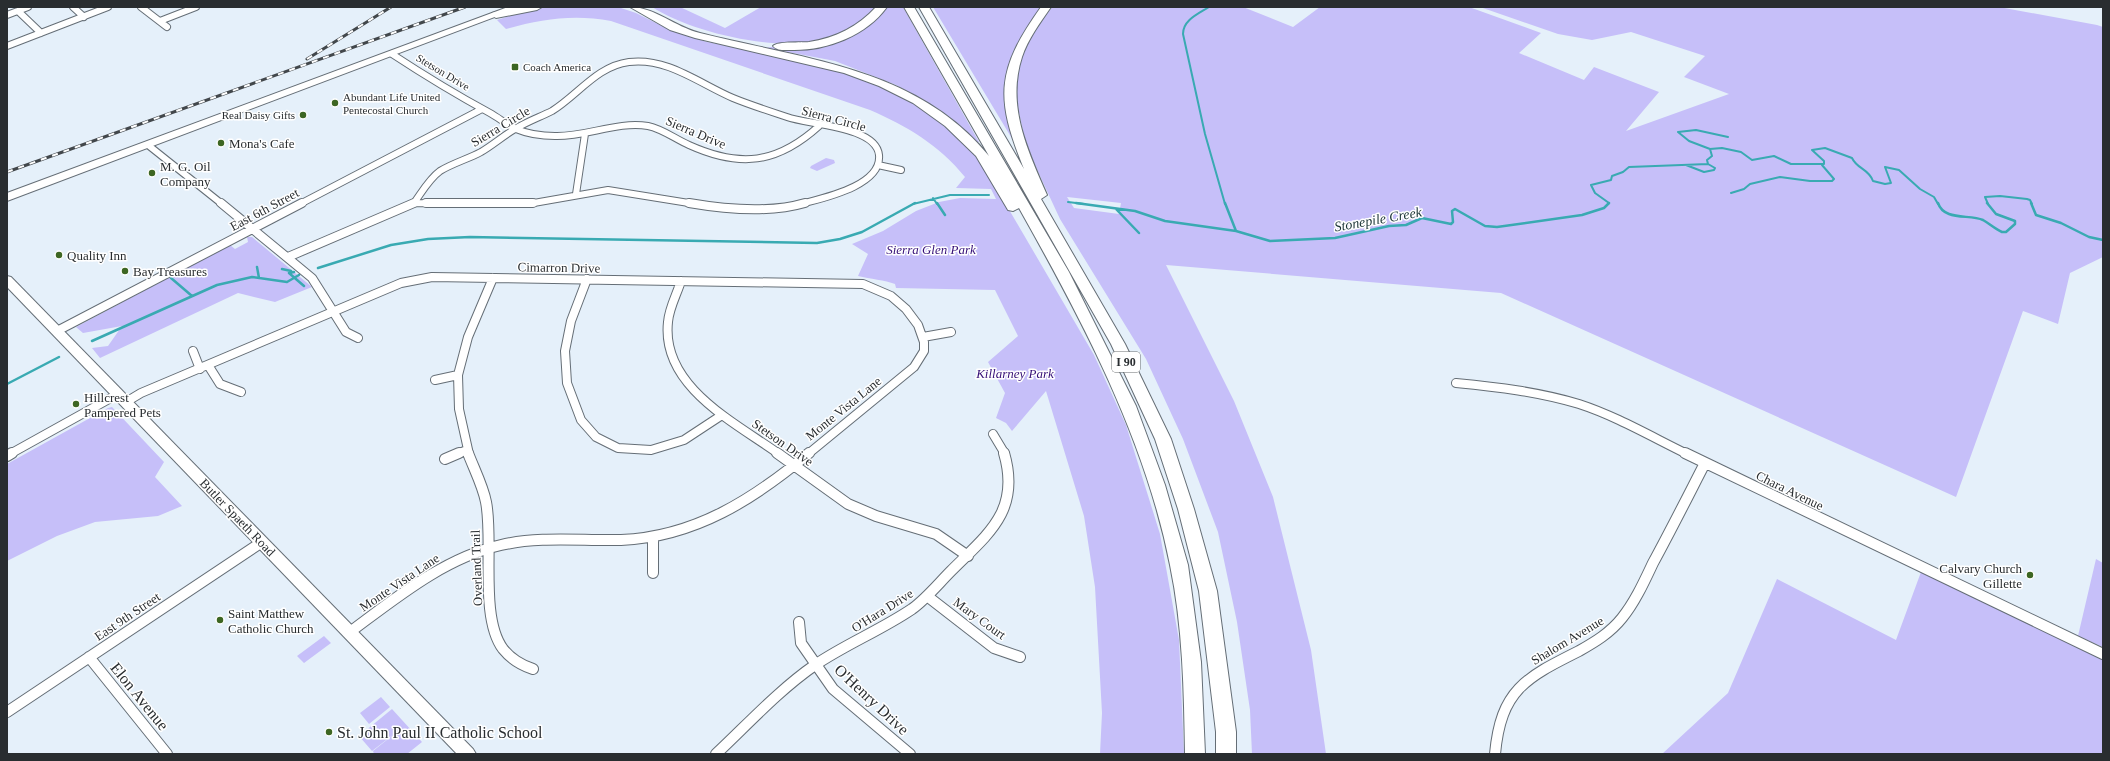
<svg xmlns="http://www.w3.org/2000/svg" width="2110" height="761" viewBox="0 0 2110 761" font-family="'Times New Roman',serif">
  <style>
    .green { fill: #c6bff9; fill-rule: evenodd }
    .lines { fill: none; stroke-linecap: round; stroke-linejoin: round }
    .stream-far1 { stroke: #39aab2; stroke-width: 2 }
    .stream { stroke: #39aab2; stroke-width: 2.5 }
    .street-far2-casing { stroke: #656e76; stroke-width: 8 }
    .street-far1-casing { stroke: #656e76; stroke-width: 10 }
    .street-casing { stroke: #656e76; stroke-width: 12 }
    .secondary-casing { stroke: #656e76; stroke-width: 2 }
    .primary-casing { stroke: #656e76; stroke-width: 2 }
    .highway-casing { stroke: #656e76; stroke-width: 2 }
    .street-far2 { stroke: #fff; stroke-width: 6 }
    .street-far1 { stroke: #fff; stroke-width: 8 }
    .street { stroke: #fff; stroke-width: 10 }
    .secondary { fill: #fff; fill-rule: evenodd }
    .primary { fill: #fff; fill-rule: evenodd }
    .highway { fill: #fff; fill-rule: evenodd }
    .rail-casing { stroke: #42474b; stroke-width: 3 }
    .rail { stroke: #fff; stroke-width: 2; stroke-dasharray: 6; stroke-linecap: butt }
    .poi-dot { fill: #3d6622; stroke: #fff; stroke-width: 1.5 }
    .labels { text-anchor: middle; stroke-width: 3; stroke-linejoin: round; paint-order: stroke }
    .far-poi-label { font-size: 11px; fill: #292d30; stroke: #fff; text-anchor: start }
    .far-street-label { font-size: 11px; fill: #292d30; stroke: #fff }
    .shield { fill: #fff; stroke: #696c6e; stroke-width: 1 }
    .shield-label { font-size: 12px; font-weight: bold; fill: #292d30 }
    .street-label { font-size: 13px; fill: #292d30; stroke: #fff }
    .poi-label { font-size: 13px; fill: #292d30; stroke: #fff; text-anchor: start }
    .park-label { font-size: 13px; font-style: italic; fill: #350f77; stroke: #fff }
    .water-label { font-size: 14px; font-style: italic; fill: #1a3335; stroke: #fff }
    .near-street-label { font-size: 16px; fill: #292d30; stroke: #fff }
    .near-poi-label { font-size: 16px; fill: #292d30; stroke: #fff; text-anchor: start }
  </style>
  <rect width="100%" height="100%" fill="#e5f0fa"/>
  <!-- green -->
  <path class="green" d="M548,7L621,8L636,13L670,30L707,42L832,66L907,96L939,119L976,153L1094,355L1126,425L1160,534L1179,640L1184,754H1100L1102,713L1095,587L1084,516L1046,391L1012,431L1006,423L996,418L1005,393L988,362L1018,336L995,290L896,288L895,284C885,280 870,279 858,276L868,254L852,244L883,231L916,211L939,202L960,198L996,199L991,189L956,188L965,177C939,145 907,126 870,110L611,21C574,14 541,19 506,29L497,20L528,10Z
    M652,7H680L725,28L761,7H879C874,15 866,19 858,24C853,27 848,32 843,34C794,57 696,35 652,7Z
    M885,7H903L979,142L974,143L946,116L923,100L896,85L835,61L767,48C770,46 779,48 784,47C824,41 861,44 885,7Z
    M933,7H1042C1007,49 995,90 1014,142Z
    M1052,7H1243L1293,27L1320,7H1469L1541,33L1519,53L1584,80L1594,67L1659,92L1626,131L1729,94L1684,77L1705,56L1631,32L1592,40L1558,34L1480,7H1999L2097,25L2103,27V257L2070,273L2058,324L2023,311L1956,497L1501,293L1166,265L1234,401L1273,497L1311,650L1326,754H1252L1250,710L1237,622L1218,532L1183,439L1146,359L1060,219L1026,146L1015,94L1020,59L1027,42ZM1067,197L1121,203L1119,214L1074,208Z
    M826,158L834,160L835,163L817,171L810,168L811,166Z
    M247,237H252L312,287L275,302L238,293L100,358L92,348L108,346L122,326L83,333L76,327L230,245L235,249L248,242Z
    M112,407L164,462L155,477L182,506L158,516L95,522L57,536L7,561V464L108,408Z
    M2096,559L2103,563V647L2078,636Z
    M1921,572L2103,659V754H1662L1728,693L1777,579L1896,640Z
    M324,636L331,643L304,663L297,656Z
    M381,697L390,707L369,724L360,713Z
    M392,709L422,742L407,754H374L373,751L403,727L372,751L359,736Z"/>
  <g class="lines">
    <!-- stream-far1 -->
    <path class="stream-far1" d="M1209,7C1198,14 1183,20 1183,34L1205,134L1225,204
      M1710,149L1689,141L1678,132L1696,130L1728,137
      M1686,165L1704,172L1714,170L1715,168L1708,164
      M1731,193L1744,189L1750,184L1780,177L1810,181H1832L1834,179L1822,165
      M933,198L937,204
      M1068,202L1084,204
      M913,204L950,195H989
      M1608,204L1609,203L1595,193L1591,185L1611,180L1612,176L1623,172L1629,167L1708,164L1707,160L1712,156L1710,149L1722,148L1741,152L1752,160L1774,156L1791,164H1824V161L1812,150L1825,148L1852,158C1857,169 1869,169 1873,181L1885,184L1891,183L1885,167L1899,170L1920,189L1934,197L1938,204
      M1988,204L1985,197L2000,196L2027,199L2030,200L2032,204"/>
    <!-- stream -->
    <path class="stream" d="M937,203L945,215
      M1076,203L1135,211L1165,221L1236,231L1270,241L1335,238L1389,226L1406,225L1422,218L1451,224L1453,222L1452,211L1455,209L1485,226L1497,227L1582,215L1604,208L1609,203
      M1225,203L1236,231
      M1938,203C1944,221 1969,214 1983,220C1990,224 1995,229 2002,232H2006L2015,224V221L1996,214L1987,203
      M2031,203L2036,215L2061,223L2089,237L2103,240
      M1116,209L1139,233
      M257,267L259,278
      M318,268L391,245L428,239L470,237L817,243L840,239L862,232L915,203
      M282,269L291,271
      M294,272L289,273L304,286
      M171,278L192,296
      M92,341L217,285L252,277L287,282L299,275
      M7,384L59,357"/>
    <!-- street-far2 casing -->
    <g class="street-far2-casing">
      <path id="street-far2" d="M73,7L84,17
        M141,7L167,27
        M18,11L41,33
        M7,15L28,7
        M160,21L196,7
        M7,46L108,7
        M392,54C424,75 457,95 490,113C499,118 507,125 516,129C528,134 542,136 555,136C586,137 617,121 648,126C663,129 675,139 689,145C740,168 777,164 819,126
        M148,145L222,204
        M878,165L901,170
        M576,194L585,134
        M414,203L528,204L608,190L695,204
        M414,203C422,192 429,179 440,171C453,163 468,159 481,152C493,145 503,136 515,129C526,122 540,117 552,111C578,95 597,66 629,62C667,57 700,84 733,98C750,105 769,111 787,117C809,125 876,126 879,155C882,186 823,198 801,204
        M300,204L482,109
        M411,204L414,203"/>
    </g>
    <!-- street-far1 casing -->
    <g class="street-far1-casing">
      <path id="street-far1" d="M221,203L312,278L346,332L358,338
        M426,203H533
        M689,203C724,209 771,213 805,203
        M288,257L414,203
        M587,279L571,321L565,351L567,383L581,420L596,437L618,448L651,450L684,440L722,415
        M681,281C677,294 669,308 668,322C661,386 734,422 779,454
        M57,331L302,203
        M923,337L951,332
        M193,351L200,369
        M208,365L220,384L241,392
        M435,380L458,375
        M1456,383C1498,387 1539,392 1579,404C1616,416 1652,437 1687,454
        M126,402L141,393L401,283L432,277L863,284L891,296L906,309L918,325L924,342V351L914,367L808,454
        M993,434L1005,454
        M10,454L118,394
        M457,454L467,450
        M469,454L459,409L458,375L468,337L493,278"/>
    </g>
    <!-- street casing -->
    <g class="street-casing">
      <path id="street" d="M468,453C474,469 483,486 486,502C494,541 479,617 503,649C511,659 521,665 533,669
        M777,453L848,504L876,516L936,534L968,556
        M1685,453L2103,654
        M7,456L12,453
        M445,459L459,453
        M653,537V573
        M927,596L994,648L1020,657
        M799,622L801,643L833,689L910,754
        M350,632C396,598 444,558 501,545C540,536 581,541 621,540C695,537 754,499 809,453
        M89,657L167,754
        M7,712L262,542
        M716,754C748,724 779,690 815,665C846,644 881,630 912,609C926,599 939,583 951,571C988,534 1021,511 1004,453
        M1495,754C1501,690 1525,678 1579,651C1595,642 1610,633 1622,618C1635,602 1644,582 1653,563C1671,530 1688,496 1705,463"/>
    </g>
    <!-- secondary casing -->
    <g class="secondary-casing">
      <path id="secondary" d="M7,276L11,277L473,749L476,754H457L7,287Z"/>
    </g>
    <!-- primary casing -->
    <g class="primary-casing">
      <path id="primary" d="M508,7H521L7,201V193Z"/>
    </g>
    <!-- highway casing -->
    <g class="highway-casing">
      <path id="highway" d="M521,7H542L537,10L496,18L491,15L492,13Z
        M630,7C655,7 675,27 700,33C802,59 917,67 989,156L904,7H914L1069,272L1136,406L1165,485L1188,565L1201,662L1205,754H1185C1184,691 1183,627 1170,565C1145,438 1082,320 1019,208L1013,211L1008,210L976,156L945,126L913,103L879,86L844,73L695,38L670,30Z
        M876,7H887C866,36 826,51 791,50C785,50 777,51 773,46C778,41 801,43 809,42C835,38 858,27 876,7Z
        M919,7H929L1024,169C995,98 996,70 1041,7H1051C1040,23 1028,39 1022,57C1006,106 1028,151 1047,195L1041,199L1125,344L1171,439L1194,509L1217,591L1236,732V754H1216V732L1199,591L1178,509L1155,439L1111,344Z"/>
    </g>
    <!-- street-far2 -->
    <use href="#street-far2" class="street-far2"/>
    <!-- street-far1 -->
    <use href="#street-far1" class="street-far1"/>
    <!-- street -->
    <use href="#street" class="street"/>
    <!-- secondary -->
    <use href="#secondary" class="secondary"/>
    <!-- primary -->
    <use href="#primary" class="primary"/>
    <!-- highway -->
    <use href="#highway" class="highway"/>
    <!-- rail casing -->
    <g class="rail-casing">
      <path id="rail" d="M307,59L391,7
        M7,172L465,7"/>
    </g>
    <!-- rail -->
    <use href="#rail" class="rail"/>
  </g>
  <!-- markers -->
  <g class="poi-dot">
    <rect x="511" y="63" width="8" height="8" rx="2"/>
    <circle cx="335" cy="103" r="4"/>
    <circle cx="303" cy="115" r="4"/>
    <circle cx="221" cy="143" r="4"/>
    <circle cx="152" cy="173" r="4"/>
    <circle cx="59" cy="255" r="4"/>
    <circle cx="125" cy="271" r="4"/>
    <circle cx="76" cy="404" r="4"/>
    <circle cx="2030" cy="575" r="4"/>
    <circle cx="220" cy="620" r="4"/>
    <circle cx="329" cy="732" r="4"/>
  </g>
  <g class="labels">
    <!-- far-poi labels -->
    <g class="far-poi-label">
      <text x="523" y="71">Coach America</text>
      <text x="343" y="101">Abundant Life United<tspan x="343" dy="13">Pentecostal Church</tspan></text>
      <text x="295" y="119" text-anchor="end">Real Daisy Gifts</text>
    </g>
    <!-- far-street labels -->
    <g class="far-street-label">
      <text transform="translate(443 72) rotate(31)" y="4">Stetson Drive</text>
    </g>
    <!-- shield labels -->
    <rect class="shield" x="1112" y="352" width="28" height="20" rx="3"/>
    <g class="shield-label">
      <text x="1126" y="366">I 90</text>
    </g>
    <!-- street labels -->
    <g class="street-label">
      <text transform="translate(834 118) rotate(15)" y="5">Sierra Circle</text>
      <text transform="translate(500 126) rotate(-31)" y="5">Sierra Circle</text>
      <text transform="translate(696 132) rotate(23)" y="5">Sierra Drive</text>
      <text transform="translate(264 209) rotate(-28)" y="5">East 6th Street</text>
      <text transform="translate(559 267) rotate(1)" y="5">Cimarron Drive</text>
      <text transform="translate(843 408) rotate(-39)" y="5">Monte Vista Lane</text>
      <text transform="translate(783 442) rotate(35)" y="5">Stetson Drive</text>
      <text transform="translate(1790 490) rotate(26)" y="5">Chara Avenue</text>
      <text transform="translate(238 517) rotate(46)" y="5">Butler Spaeth Road</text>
      <text transform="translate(476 568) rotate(-92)" y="5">Overland Trail</text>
      <text transform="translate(399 582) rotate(-34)" y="5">Monte Vista Lane</text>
      <text transform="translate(882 610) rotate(-32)" y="5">O'Hara Drive</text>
      <text transform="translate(127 616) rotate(-34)" y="5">East 9th Street</text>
      <text transform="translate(980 618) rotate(36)" y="5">Mary Court</text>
      <text transform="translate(1567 640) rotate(-31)" y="5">Shalom Avenue</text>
    </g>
    <!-- poi labels -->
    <g class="poi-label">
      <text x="229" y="148">Mona's Cafe</text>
      <text x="160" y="171">M. G. Oil<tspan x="160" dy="15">Company</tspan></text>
      <text x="67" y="260">Quality Inn</text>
      <text x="133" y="276">Bay Treasures</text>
      <text x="84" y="402">Hillcrest<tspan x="84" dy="15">Pampered Pets</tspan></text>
      <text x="2022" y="573" text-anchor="end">Calvary Church<tspan x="2022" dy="15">Gillette</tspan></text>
      <text x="228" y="618">Saint Matthew<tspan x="228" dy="15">Catholic Church</tspan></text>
    </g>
    <!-- park labels -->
    <g class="park-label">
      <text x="931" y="254">Sierra Glen Park</text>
      <text x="1015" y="378">Killarney Park</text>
    </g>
    <!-- water labels -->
    <g class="water-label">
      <text transform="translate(1378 219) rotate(-10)" y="5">Stonepile Creek</text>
    </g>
    <!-- near-street labels -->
    <g class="near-street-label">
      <text transform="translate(140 696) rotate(51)" y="6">Elon Avenue</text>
      <text transform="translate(872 699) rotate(43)" y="6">O'Henry Drive</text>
    </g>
    <!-- near-poi labels -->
    <g class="near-poi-label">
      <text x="337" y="738">St. John Paul II Catholic School</text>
    </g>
  </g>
  <!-- border -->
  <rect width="2110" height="761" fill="none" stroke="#292d30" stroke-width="16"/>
</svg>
